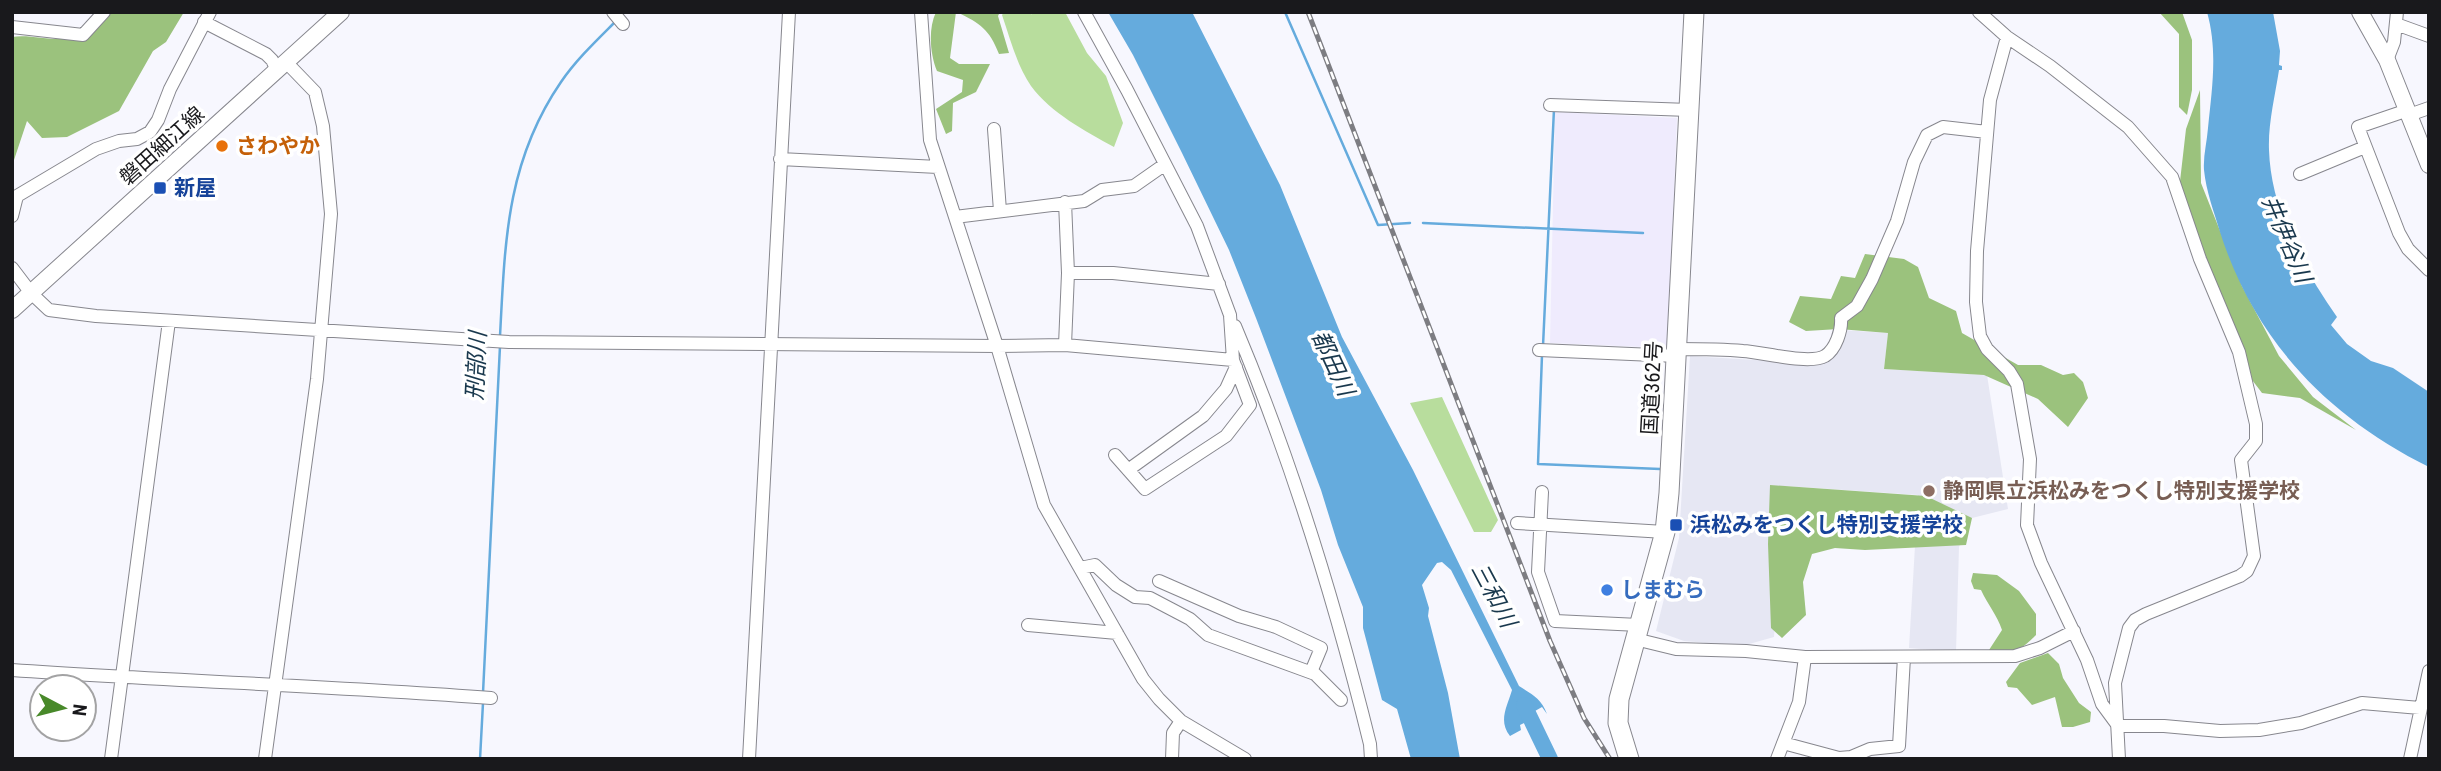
<svg xmlns="http://www.w3.org/2000/svg" width="2441" height="771" viewBox="0 0 2441 771" font-family="'Roboto Condensed','Noto Sans JP',sans-serif">
  <style>
    .industrial { fill: #efebfd }
    .built { fill: #e6e7f3 }
    .green { fill: #b8dd9d }
    .forest { fill: #9bc27d }
    .water { fill: #65abdd }
    .lines { fill: none; stroke-linecap: round; stroke-linejoin: round }
    .stream { stroke: #65abdd; stroke-width: 2.5 }
    .river { stroke: #65abdd; stroke-width: 16 }
    .minor-casing { stroke: #87878e; stroke-width: 14 }
    .major-casing { stroke: #87878e; stroke-width: 18 }
    .highway-casing { stroke: #87878e; stroke-width: 21 }
    .minor { stroke: #fff; stroke-width: 12 }
    .major { stroke: #fff; stroke-width: 16 }
    .highway { stroke: #fff; stroke-width: 19 }
    .rail-casing { stroke: #7d7d82; stroke-width: 5 }
    .rail { stroke: #fff; stroke-width: 2.5; stroke-dasharray: 8; stroke-linecap: butt }
    .food-dot { fill: #e8710a; stroke: #fff; stroke-width: 2.5 }
    .transit-dot { fill: #1a4fb4; stroke: #fff; stroke-width: 2.5 }
    .education-dot { fill: #8d6e63; stroke: #fff; stroke-width: 2.5 }
    .shop-dot { fill: #3f7fe0; stroke: #fff; stroke-width: 2.5 }
    .labels { text-anchor: middle; stroke-width: 7; stroke-linejoin: round; paint-order: stroke }
    .street-label { font-size: 21px; fill: #19191c; stroke: #fff }
    .food-label { font-size: 21px; font-weight: bold; fill: #c56008; stroke: #fff; text-anchor: start }
    .transit-label { font-size: 21px; font-weight: bold; fill: #164399; stroke: #fff; text-anchor: start }
    .education-label { font-size: 21px; font-weight: bold; fill: #785e54; stroke: #fff; text-anchor: start }
    .shop-label { font-size: 21px; font-weight: bold; fill: #366cbe; stroke: #fff; text-anchor: start }
    .water-label { font-size: 23px; font-style: italic; fill: #19384d; stroke: #fff }
  </style>
  <rect width="100%" height="100%" fill="#f7f7fe"/>
  <!-- industrial -->
  <path class="industrial" d="M1555,112L1677,118L1668,348L1550,343Z"/>
  <!-- built -->
  <path class="built" d="M1842,330L1888,333L1884,369L1987,375L2008,509L1972,518L1959,547L1956,652L1909,648L1918,495L1785,486L1774,637L1742,646L1684,641L1656,631L1679,538L1690,356L1822,364Z"/>
  <!-- green -->
  <path class="green" d="M1004,12H1031L1032,15V12H1065L1087,53L1106,76L1123,123L1114,147C1085,131 1051,113 1031,86C1017,66 1010,38 1002,15Z
    M1442,397L1498,520L1491,532H1474L1410,403Z"/>
  <!-- forest -->
  <path class="forest" d="M96,12H184L166,42L153,51L119,111L67,137L42,138L27,121L12,166V37C34,33 67,47 85,32C90,28 93,18 96,12Z
    M936,12H956L950,58L959,64H990L976,92L953,103L952,131L946,134L936,109L962,92L963,80L937,71C930,54 928,29 936,12Z
    M957,12H1000L998,16L1009,53L999,54C989,29 981,24 957,12Z
    M2159,12H2182L2192,40V90L2187,115L2179,107V34Z
    M2200,90L2201,183L2242,286L2279,356L2313,397L2356,430L2300,398L2262,393L2243,368L2179,190L2186,129Z
    M1865,254L1904,259L1918,267L1929,298L1956,311L1962,333L2018,365H2041L2063,375L2074,373L2083,382L2088,398L2068,427L2038,399L1984,375L1884,369L1888,333L1839,329L1806,331L1789,322L1800,296L1831,299L1841,276L1855,278Z
    M1770,485L1926,496L1972,518L1966,545L1865,550L1835,548L1812,554L1803,582L1806,615L1782,638L1771,628L1768,544Z
    M1973,573L1997,575L2019,591L2036,614V635C2021,650 2009,658 1989,650L2002,630C1997,615 1988,605 1981,590L1974,589L1971,581Z
    M2048,653L2059,664L2063,678L2079,703L2091,712L2090,722L2073,727H2062L2055,697L2032,705L2017,688L2008,687L2006,682L2020,663Z"/>
  <!-- water -->
  <path class="water" d="M1108,12H1192L1280,185L1342,337L1413,470L1519,686C1533,695 1541,698 1547,714L1542,707L1535,711L1538,719L1528,724L1526,722L1520,725L1521,730L1510,736C1498,721 1507,707 1512,690L1451,570L1442,562L1437,563L1422,585L1429,608L1428,616L1448,693L1460,759H1411L1397,709L1382,700L1363,628V607L1338,545L1321,490L1256,318L1229,250L1182,153L1133,55Z
    M2207,12H2273L2280,51L2279,65L2282,66V70H2279C2275,96 2268,124 2269,150C2271,211 2303,268 2337,317L2331,325L2347,344L2371,361L2393,368L2429,392V467C2327,416 2255,341 2220,232C2214,212 2206,191 2204,170C2203,156 2207,142 2208,128C2212,88 2218,51 2207,12Z"/>
  <g class="lines">
    <!-- stream -->
    <path class="stream" d="M1285,12L1378,225L1410,223
      M1423,223L1643,233
      M500,336C505,243 506,162 561,82C576,60 596,41 615,22
      M1543,346L1554,109
      M1542,355L1538,464L1660,469
      M483,693L500,346
      M480,759L483,703"/>
    <!-- river -->
    <path class="river" d="M1524,705L1550,759"/>
    <!-- minor casing -->
    <g class="minor-casing">
      <path id="minor" d="M613,12L623,24
        M921,12L930,140L997,346L1065,345L1233,360
        M1084,12L1127,90L1197,226L1230,315L1233,360L1250,405L1226,436L1145,489L1115,455
        M1979,12L2007,37L2050,66L2128,127L2172,177L2200,259L2239,352L2256,424V441L2241,460L2254,556L2247,571L2240,576L2146,614L2135,620L2129,628L2115,683L2119,759
        M204,22L266,54L272,60L277,70
        M2396,24L2429,36
        M12,27L83,35L104,12
        M2007,37L1990,100L1977,251L1976,302L1980,336L1987,349L2009,371L2017,384L2030,459L2027,525L2041,563L2087,660L2102,704L2116,723
        M2387,60L2394,42L2397,12
        M1550,105L1689,110
        M2408,110L2358,127L2399,233L2408,249L2429,270
        M2409,115L2429,108
        M994,129L1000,211
        M780,159L938,167
        M2300,174L2365,147
        M12,216L17,196L96,149L119,141L137,139L150,132L158,120L170,89L210,12
        M955,217L1084,201L1102,190L1134,186L1164,165
        M12,268L31,293L49,310L96,316L509,342L997,346L1044,505L1143,679L1159,699L1181,721L1245,759
        M1068,273H1113L1219,284
        M1235,326C1292,461 1335,602 1370,744L1371,759
        M1065,345L1068,273L1065,202
        M1677,349C1699,349 1721,349 1743,351C1762,352 1809,365 1825,356C1836,349 1842,330 1841,318L1857,306L1872,279L1897,221L1914,162L1927,135L1943,127L1987,132
        M1539,350L1677,356
        M1128,470L1203,416L1226,389L1236,367
        M1542,492L1538,572L1555,621L1639,625
        M1517,523L1665,532
        M1080,568L1095,565L1116,585L1135,597L1150,598L1190,619L1208,635L1315,674L1341,700
        M1159,581L1239,616L1276,627L1321,648L1311,672
        M1028,625L1117,633
        M1635,639L1676,649L1746,651L1805,657L2015,656L2040,648L2074,631
        M12,670C172,681 332,686 491,698
        M2117,726H2164L2220,731L2259,730L2301,723L2362,703L2420,708
        M1783,743L1839,758L1851,757L1870,749L1899,746L1904,657
        M111,759L169,321
        M265,759L317,379L331,214L323,126L315,92L286,62
        M749,759L789,12
        M1172,759L1173,733L1181,721
        M1777,759L1799,702L1805,657
        M2410,759L2429,671"/>
    </g>
    <!-- major casing -->
    <g class="major-casing">
      <path id="major" d="M2360,12L2387,60L2429,165
        M12,310L341,12"/>
    </g>
    <!-- highway casing -->
    <g class="highway-casing">
      <path id="highway" d="M1629,759L1618,723L1619,699L1665,532L1669,493L1694,12"/>
    </g>
    <!-- minor -->
    <use href="#minor" class="minor"/>
    <!-- major -->
    <use href="#major" class="major"/>
    <!-- highway -->
    <use href="#highway" class="highway"/>
    <!-- rail casing -->
    <g class="rail-casing">
      <path id="rail" d="M1308,12L1550,641L1584,718L1610,759"/>
    </g>
    <!-- rail -->
    <use href="#rail" class="rail"/>
  </g>
  <!-- markers -->
  <circle class="food-dot" cx="222" cy="146" r="7"/>
  <g class="transit-dot">
    <rect x="153" y="181" width="14" height="14" rx="3.5"/>
    <rect x="1669" y="518" width="14" height="14" rx="3.5"/>
  </g>
  <circle class="education-dot" cx="1929" cy="491" r="7"/>
  <circle class="shop-dot" cx="1607" cy="590" r="7"/>
  <g class="labels">
    <!-- street labels -->
    <g class="street-label">
      <text transform="translate(162 146) rotate(-42)" y="7">磐田細江線</text>
      <text transform="translate(1652 388) rotate(-87)" y="7">国道362号</text>
    </g>
    <!-- food labels -->
    <g class="food-label">
      <text x="236" y="153">さわやか</text>
    </g>
    <!-- transit labels -->
    <g class="transit-label">
      <text x="174" y="195">新屋</text>
      <text x="1690" y="532">浜松みをつくし特別支援学校</text>
    </g>
    <!-- education labels -->
    <g class="education-label">
      <text x="1943" y="498">静岡県立浜松みをつくし特別支援学校</text>
    </g>
    <!-- shop labels -->
    <g class="shop-label">
      <text x="1621" y="597">しまむら</text>
    </g>
    <!-- water labels -->
    <g class="water-label">
      <text transform="translate(2287 239) rotate(67)" y="8">井伊谷川</text>
      <text transform="translate(1333 363) rotate(65)" y="8">都田川</text>
      <text transform="translate(476 366) rotate(-87)" y="8">刑部川</text>
      <text transform="translate(1494 595) rotate(62)" y="8">三和川</text>
    </g>
  </g>
  <!-- border -->
  <rect width="2441" height="771" fill="none" stroke="#19191c" stroke-width="28"/>
  <!-- north arrow -->
  <g transform="translate(63 708) rotate(97)"><circle r="33" fill="#ffffff" stroke="#a3a3a4" stroke-width="2"/>
  <path d="M0-5L12 26L0 18L-12 26Z" fill="#48892a"/>
  <text y="-10" font-size="19" font-weight="bold" text-anchor="middle" fill="#19191c">N</text>
  </g>
</svg>
